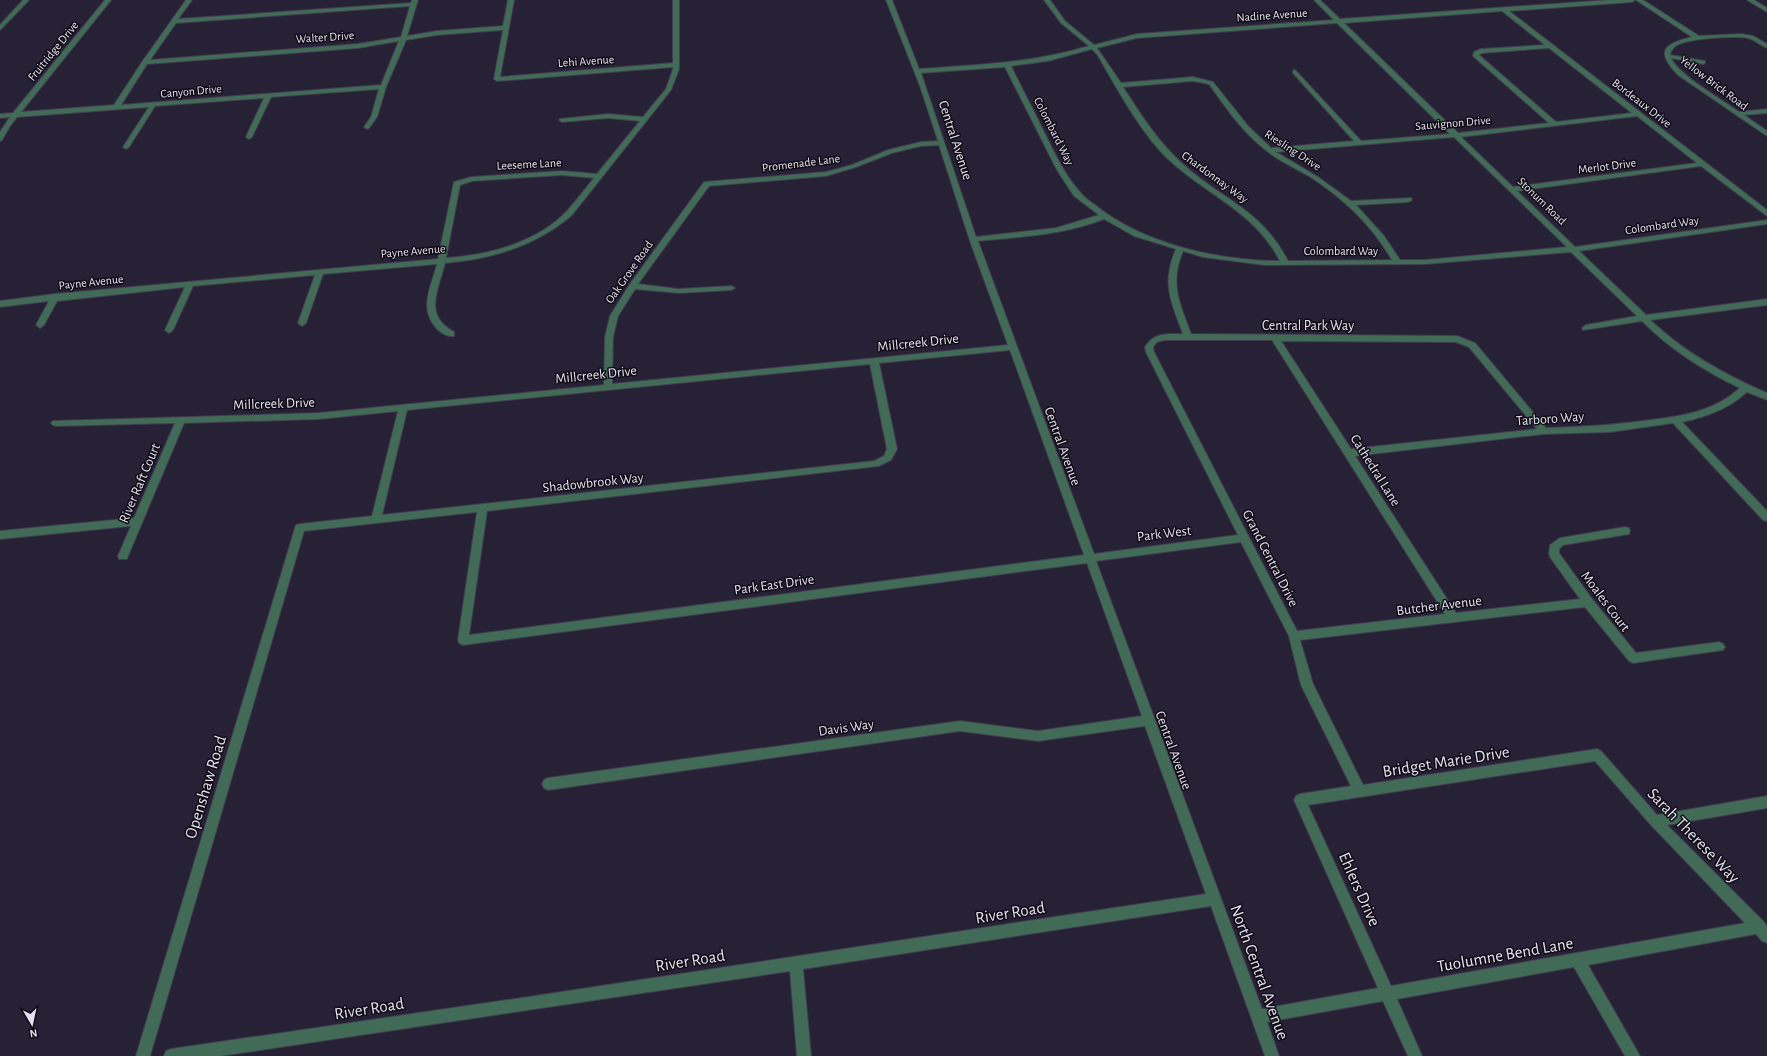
<svg xmlns="http://www.w3.org/2000/svg" width="1767" height="1056" viewBox="0 0 1767 1056" font-family="'Alegreya Sans',sans-serif">
  <style>
    .lines { fill: none; stroke-linecap: round; stroke-linejoin: round }
    .minor-casing { stroke: #423c50; stroke-width: 2 }
    .minor { fill: #416a57; fill-rule: evenodd }
    .labels { text-anchor: middle; stroke-width: 3; stroke-linejoin: round; paint-order: stroke }
    .far-street-label { font-size: 12px; fill: #e5e1ef; stroke: #0f0c16 }
    .street-label { font-size: 14px; fill: #e5e1ef; stroke: #0f0c16 }
    .near-street-label { font-size: 17px; fill: #e5e1ef; stroke: #0f0c16 }
  </style>
  <rect width="100%" height="100%" fill="#272136"/>
  <g class="lines">
    <!-- minor casing -->
    <g class="minor-casing">
      <path id="minor" d="M23,0H29L0,30V25Z
        M105,0H111L21,112L114,105L142,62L186,0H192L178,19L411,3L412,0H418L407,36L437,31L503,26L508,0H514L500,77L673,63V0H679V69L671,90L572,215C536,246 492,259 445,263C438,291 423,315 454,332V336C448,337 441,333 437,329C418,308 431,288 437,264L323,274L306,323L302,326L298,323L315,275L193,286L173,330L169,333L165,330L185,287L57,301L44,325L40,328L36,325L49,301L0,307V301L55,294L438,259L454,182L471,177L562,171L597,174L640,121L608,118L562,122L559,120L560,119L608,114L643,117L666,89L673,69V67L497,81L494,79L503,30L437,35L406,40L386,87L377,117L369,128L367,129L364,127L371,117L379,89L271,97L252,137L249,139L246,137L264,98L155,106L129,147L126,149L123,147L149,107L17,117L10,126L2,140L0,141V132L10,117L0,118V114L13,113ZM410,6L401,37L358,44L150,60L176,23ZM399,41L381,85L121,105L147,64L358,48ZM562,175L594,178C585,189 576,201 567,211C537,243 488,255 446,258L460,185L472,181Z
        M886,0H892L919,69C977,65 1033,63 1089,46L1061,23L1044,0H1050L1065,21L1094,45L1137,34L1334,20L1314,0H1320L1340,19L1609,0H1635L1632,2L1509,11L1767,210V216L1701,166L1517,191L1575,247L1767,220V224L1579,251L1646,315L1767,299V305L1650,320C1684,352 1725,375 1767,393V400L1747,392C1728,409 1707,417 1682,422L1767,511V521L1763,520L1673,423L1610,432L1544,434L1355,456L1456,613L1580,599L1550,557L1549,554L1550,545L1560,538L1625,527L1629,528L1630,531L1629,534L1563,545L1559,549V553L1592,599L1636,653L1719,642L1723,644L1725,647L1723,650L1633,663L1629,661L1585,607L1300,640L1313,684L1363,785L1597,749L1601,751L1657,815L1767,796V808L1667,825L1764,922L1767,926V943L1762,941L1756,934L1588,965L1640,1056H1625L1574,967L1397,999L1422,1056H1408L1383,1001L1267,1022L1279,1056H1265L1211,906L803,969L811,1056H797L790,971L220,1056H164L166,1051L171,1049L528,997L1206,894L1145,726L1038,741L960,731L548,790L544,788L542,784L544,780L548,778L960,721L1038,731L1142,716L1087,563L463,645L459,643L458,640L477,512L304,531L150,1056H136L295,528L296,525L300,524L372,516L398,411L319,419L184,423L128,556L127,559H119L118,556L131,526L0,539V531L134,518L175,423L56,426L53,425L51,423L53,421L319,413L604,385L605,337L610,316L630,284L704,182L826,172L852,165L888,150L921,142L938,141L920,86ZM1502,11L1545,45L1481,49L1474,52L1473,56L1549,123L1458,133L1344,23ZM1337,23L1450,134L1361,141L1295,70L1293,71V73L1354,141L1271,148L1248,126L1213,82L1193,77L1121,83L1097,48L1137,38ZM1549,48L1632,113L1556,122L1479,55L1482,53ZM1092,49L1097,54C1116,87 1140,131 1166,157C1205,195 1254,210 1280,261C1219,261 1143,244 1095,205C1089,201 1083,196 1079,191C1064,174 1055,154 1045,134C1034,111 1022,89 1011,66L1048,61ZM1005,67L1057,170L1074,196L1099,215L1056,228L976,237L921,73ZM1193,81L1209,84C1226,108 1243,133 1267,151C1279,161 1295,168 1309,176C1343,198 1372,225 1392,260L1288,261C1261,209 1224,201 1185,166C1159,144 1141,115 1123,87ZM1637,116L1697,163L1513,187L1461,137ZM1454,137L1567,247L1425,260H1400L1384,236L1356,205L1408,202L1412,200L1411,198L1351,201L1318,177L1276,152ZM939,145L971,244L1008,345L612,384L613,337L618,316L635,289L679,293L731,290L735,288L731,286L679,289L638,284L709,186L826,176L856,167L892,153L921,146ZM1104,219L1134,236L1176,249C1161,284 1171,301 1183,334C1167,334 1154,332 1145,347L1146,352L1238,535L1094,554L978,241C1021,237 1063,235 1104,219ZM1183,251L1203,257L1264,265L1425,264L1571,252L1637,316L1586,325L1582,328L1583,330L1642,321C1670,349 1704,371 1740,388C1715,411 1683,416 1650,420C1615,425 1581,427 1546,428L1475,343L1457,336L1191,334C1180,304 1169,284 1183,251ZM1165,340H1272L1445,614L1297,631L1154,352L1153,347L1157,342ZM1281,341L1456,342L1469,347L1537,429L1351,449ZM1010,350L1084,555L469,635L487,511L879,466L891,460L897,449L879,363ZM870,364L887,449L884,456L874,461L382,515L407,410ZM1241,542L1289,636L1301,685L1351,786L1300,794L1296,796L1294,800L1378,988L1262,1009L1096,561ZM1595,761L1651,825L1745,923L1391,986L1308,805Z
        M1636,0H1643L1699,36L1741,34L1753,36L1767,44V48C1760,45 1755,40 1748,38C1734,35 1689,39 1677,45C1673,48 1671,50 1670,55L1705,61V63L1703,64L1671,58C1678,75 1723,100 1739,112L1767,109V113L1744,115L1767,131V136L1678,75C1656,52 1662,44 1692,37Z
        M1747,0H1754L1767,8V12Z"/>
    </g>
    <!-- minor -->
    <use href="#minor" class="minor"/>
  </g>
  <g class="labels">
    <!-- far-street labels -->
    <g class="far-street-label">
      <text transform="translate(1272 15) rotate(-4)" y="4">Nadine Avenue</text>
      <text transform="translate(325 37) rotate(-4)" y="4">Walter Drive</text>
      <text transform="translate(53 51) rotate(-51)" y="4">Fruitridge Drive</text>
      <text transform="translate(586 61) rotate(-4)" y="4">Lehi Avenue</text>
      <text transform="translate(1714 83) rotate(37)" y="4">Yellow Brick Road</text>
      <text transform="translate(191 91) rotate(-5)" y="4">Canyon Drive</text>
      <text transform="translate(1642 103) rotate(38)" y="4">Bordeaux Drive</text>
      <text transform="translate(1453 123) rotate(-5)" y="4">Sauvignon Drive</text>
      <text transform="translate(1054 131) rotate(63)" y="4">Colombard Way</text>
      <text transform="translate(1293 150) rotate(33)" y="4">Riesling Drive</text>
      <text transform="translate(801 163) rotate(-7)" y="4">Promenade Lane</text>
      <text transform="translate(529 164) rotate(-3)" y="4">Leeseme Lane</text>
      <text transform="translate(1607 166) rotate(-7)" y="4">Merlot Drive</text>
      <text transform="translate(1215 177) rotate(36)" y="4">Chardonnay Way</text>
      <text transform="translate(1542 201) rotate(44)" y="4">Stonum Road</text>
      <text transform="translate(1662 225) rotate(-8)" y="4">Colombard Way</text>
      <text transform="translate(413 251) rotate(-5)" y="4">Payne Avenue</text>
      <text x="1341" y="255">Colombard Way</text>
      <text transform="translate(629 272) rotate(-55)" y="4">Oak Grove Road</text>
      <text transform="translate(91 282) rotate(-6)" y="4">Payne Avenue</text>
    </g>
    <!-- street labels -->
    <g class="street-label">
      <text transform="translate(956 140) rotate(72)" y="5">Central Avenue</text>
      <text x="1308" y="330">Central Park Way</text>
      <text transform="translate(918 342) rotate(-6)" y="5">Millcreek Drive</text>
      <text transform="translate(596 374) rotate(-6)" y="5">Millcreek Drive</text>
      <text transform="translate(274 403) rotate(-2)" y="5">Millcreek Drive</text>
      <text transform="translate(1550 418) rotate(-4)" y="5">Tarboro Way</text>
      <text transform="translate(1063 446) rotate(70)" y="5">Central Avenue</text>
      <text transform="translate(1376 470) rotate(58)" y="5">Cathedral Lane</text>
      <text transform="translate(593 482) rotate(-6)" y="5">Shadowbrook Way</text>
      <text transform="translate(139 483) rotate(-67)" y="5">River Raft Court</text>
      <text transform="translate(1164 533) rotate(-7)" y="5">Park West</text>
      <text transform="translate(1271 558) rotate(63)" y="5">Grand Central Drive</text>
      <text transform="translate(774 584) rotate(-8)" y="5">Park East Drive</text>
      <text transform="translate(1606 601) rotate(53)" y="5">Moales Court</text>
      <text transform="translate(1439 605) rotate(-7)" y="5">Butcher Avenue</text>
      <text transform="translate(846 727) rotate(-8)" y="5">Davis Way</text>
      <text transform="translate(1174 750) rotate(70)" y="5">Central Avenue</text>
    </g>
    <!-- near-street labels -->
    <g class="near-street-label">
      <text transform="translate(1446 761) rotate(-9)" y="6">Bridget Marie Drive</text>
      <text transform="translate(205 787) rotate(-73)" y="6">Openshaw Road</text>
      <text transform="translate(1694 835) rotate(46)" y="6">Sarah Therese Way</text>
      <text transform="translate(1360 889) rotate(66)" y="6">Ehlers Drive</text>
      <text transform="translate(1010 912) rotate(-9)" y="6">River Road</text>
      <text transform="translate(1505 954) rotate(-10)" y="6">Tuolumne Bend Lane</text>
      <text transform="translate(690 960) rotate(-9)" y="6">River Road</text>
      <text transform="translate(1260 972) rotate(70)" y="6">North Central Avenue</text>
      <text transform="translate(369 1008) rotate(-9)" y="6">River Road</text>
    </g>
  </g>
  <!-- north arrow -->
  <g transform="translate(32 1024) rotate(171)" stroke="#0f0c16" stroke-width="3" paint-order="stroke">
  <path d="M0-3L7 15L0 10L-7 15Z" fill="#e5e1ef"/>
  <text y="-6" font-size="11" font-weight="bold" text-anchor="middle" fill="#e5e1ef">N</text>
  </g>
</svg>
